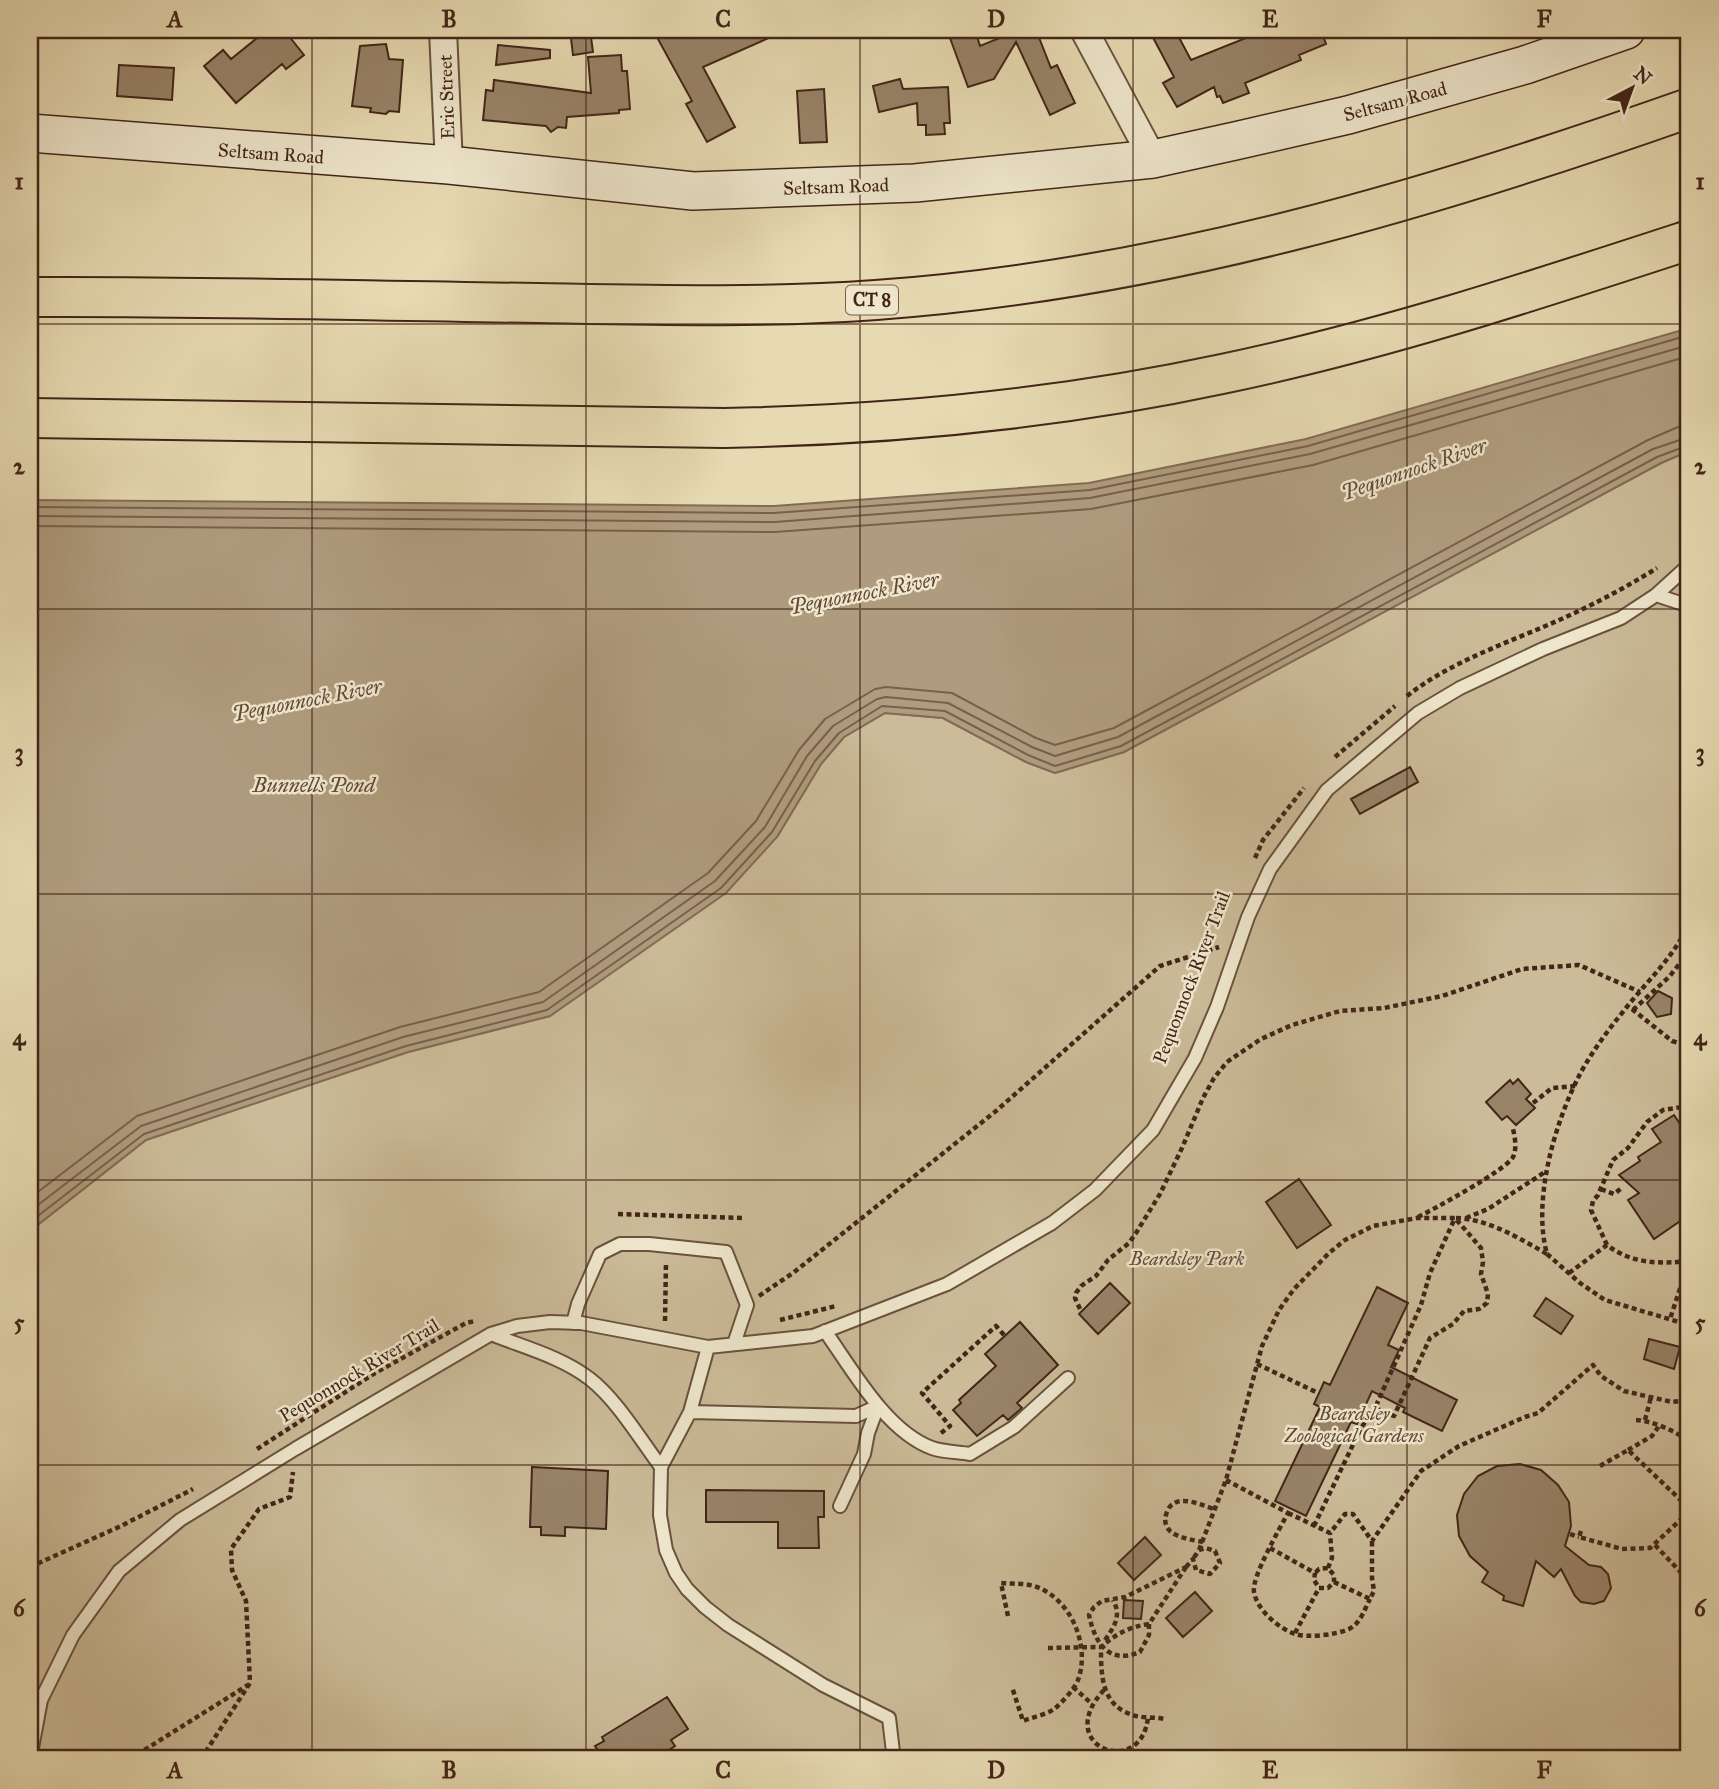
<svg xmlns="http://www.w3.org/2000/svg" width="1719" height="1789" viewBox="0 0 1719 1789" font-family="'IM FELL Great Primer',serif">
  <style>
    .green { fill: #cbbb98; stroke: #867058; stroke-width: 2 }
    .water { fill: #af9c7e; stroke: #836c55; stroke-width: 2 }
    .lines { fill: none; stroke-linecap: round; stroke-linejoin: round }
    .shore { stroke: #78604b; stroke-width: 2 }
    .building { fill: #988368; stroke: #422518; stroke-width: 2 }
    .lane-casing { stroke: #6b523e; stroke-width: 16 }
    .street-casing { stroke: #6b523e; stroke-width: 30 }
    .secondary-casing { stroke: #422518; stroke-width: 40 }
    .highway-casing { stroke: #422518; stroke-width: 42 }
    .path { stroke: #422518; stroke-width: 4.5; stroke-dasharray: 5 3.5; stroke-linecap: butt }
    .lane { stroke: #efe7cd; stroke-width: 12 }
    .street { stroke: #efe7cd; stroke-width: 26 }
    .secondary { stroke: #efe7cd; stroke-width: 37 }
    .highway { stroke: #e7dab2; stroke-width: 38 }
    .grid { fill: none; stroke: #422518; stroke-width: 2; stroke-opacity: 0.55 }
    .labels { text-anchor: middle; stroke-width: 5; stroke-linejoin: round; paint-order: stroke }
    .shield { fill: #efe7cd; stroke: #765f4e; stroke-width: 2 }
    .shield-label { font-size: 18px; font-weight: bold; fill: #422518 }
    .street-label { font-size: 19px; fill: #422518; stroke: #efe7cd }
    .park-label { font-size: 19px; font-style: italic; fill: #644a38; stroke: #efe7cd }
    .water-label { font-size: 21px; font-style: italic; fill: #634937; stroke: #efe7cd }
    .neatline { fill: none; stroke: #422518; stroke-width: 2.5 }
    .grid-label { font-size: 23px; text-anchor: middle; font-weight: bold; fill: #422518 }
  </style>
  <rect width="100%" height="100%" fill="#e7dab2"/>
  <filter id="stains"><feTurbulence type="fractalNoise" baseFrequency=".00286" numOctaves="4"/><feColorMatrix values="0 0 0 0 .2 0 0 0 0 .09 0 0 0 0 .02 0 0 0 .5 -.17"/></filter>
  <radialGradient id="worn" r=".72"><stop offset=".6" stop-color="#630" stop-opacity="0"/><stop offset="1" stop-color="#630" stop-opacity=".3"/></radialGradient>
  <!-- green -->
  <path class="green" d="M1689,451V1759H30V1231L146,1140L408,1052L550,1016L777,837L821,764L844,737L885,713L943,718L1026,762L1055,773L1124,752L1661,463Z"/>
  <!-- water -->
  <path class="water" d="M1689,328V451L1661,463L1124,752L1055,773L1026,762L943,718L885,713L844,737L821,764L777,837L726,893L550,1016L408,1052L146,1140L30,1231V500L774,506L1089,483L1306,439Z"/>
  <g class="lines">
    <!-- shore -->
    <path class="shore" d="M30,507L774,513L1090,490L1308,446L1689,335
      M30,516L775,522L1090,498L1310,454L1689,345
      M30,526L775,532L1091,509L1313,465L1689,356
      M30,1198L137,1116L400,1027L539,992L708,873L756,821L799,750L825,719L875,689L886,687L952,693L1036,738L1055,745L1114,728L1648,440L1678,427L1689,426
      M30,1211L141,1126L403,1037L543,1002L715,881L765,827L807,756L833,726L877,699L886,697L948,703L1032,747L1055,756L1118,737L1653,449L1689,437
      M30,1222L144,1134L406,1046L547,1010L721,888L772,832L815,761L839,733L882,706L945,711L1028,755L1055,766L1121,746L1657,457L1689,445"/>
  </g>
  <!-- building -->
  <path class="building" d="M267,30H284L304,55L286,69L282,64L236,103L204,66L223,50L231,59Z
    M570,30H590L593,52L573,55Z
    M653,30H787L703,67L735,127L707,142L686,104L692,101Z
    M975,30L980,46L1012,33L1010,30H1036L1051,68L1057,65L1075,103L1050,115L1016,42L994,79L968,87L950,38Z
    M1149,30H1175L1191,60L1256,34L1254,30H1321L1326,44L1299,55L1301,60L1245,83L1249,93L1223,103L1220,96L1217,97L1214,87L1177,107L1163,83L1174,77Z
    M386,44L389,59L403,60L399,112L389,111L386,114L370,112L371,108L352,106L360,46Z
    M498,45L550,50V58L496,65Z
    M621,55L622,71H627L630,109L619,110V113L567,117L566,128L558,127L551,132L546,126L483,120L486,90L493,91L494,80L591,93L588,57Z
    M119,65L174,68L172,100L117,96Z
    M900,79L903,89L948,87L950,123H944L945,134L926,135V125H918L917,103L879,112L873,86Z
    M824,89L827,142L800,143L797,91Z
    M1410,767L1418,782L1360,814L1351,799Z
    M1658,991L1672,998L1671,1014L1657,1017L1647,1003Z
    M1518,1079L1531,1094L1526,1099L1535,1108L1516,1125L1507,1116L1502,1120L1486,1102L1510,1080L1513,1084Z
    M1674,1115L1682,1127L1689,1123V1215L1654,1239L1628,1200L1639,1193L1619,1175L1640,1161L1638,1157L1661,1142L1652,1129Z
    M1299,1179L1331,1225L1297,1248L1266,1202Z
    M1110,1283L1130,1303L1098,1334L1079,1314Z
    M1377,1287L1408,1303L1388,1345L1399,1350L1391,1367L1457,1400L1442,1431L1403,1412L1405,1408L1372,1391L1357,1424L1351,1422L1306,1516L1275,1501L1320,1407L1314,1404L1324,1382L1330,1385Z
    M1546,1298L1573,1316L1561,1334L1534,1316Z
    M1020,1322L1058,1365L1017,1403L1022,1408L1008,1420L1003,1415L977,1436L953,1410L961,1403L959,1400L996,1366L985,1354Z
    M1649,1339L1680,1347L1674,1369L1644,1359Z
    M1520,1464L1541,1470L1558,1485L1569,1502L1571,1526L1565,1546L1589,1565L1601,1567L1608,1574L1611,1588L1604,1601L1594,1604L1581,1602L1575,1596L1561,1569L1554,1577L1536,1561L1523,1606L1503,1600L1504,1596L1482,1582L1488,1572L1470,1556L1459,1536L1457,1515L1464,1494L1478,1476L1497,1466Z
    M532,1467L608,1471L606,1529L565,1527V1536L541,1535V1527H530Z
    M706,1490L824,1491V1517H818L819,1548H778V1522H706Z
    M1145,1537L1161,1555L1134,1580L1118,1563Z
    M1195,1592L1212,1611L1183,1637L1166,1618Z
    M1124,1600L1143,1601L1141,1619L1123,1618Z
    M667,1697L688,1729L671,1740L675,1746L655,1759H604L595,1746L604,1741L602,1737Z"/>
  <g class="lines">
    <!-- lane casing -->
    <g class="lane-casing">
      <path id="lane" d="M1656,595L1689,606
        M573,1323L578,1304L600,1254L620,1244H649L726,1252L747,1305L734,1344
        M825,1331C852,1369 886,1431 932,1448C943,1452 958,1452 970,1454L1014,1427L1068,1378
        M491,1334C523,1347 562,1357 590,1379C617,1400 640,1439 661,1467
        M708,1347L690,1412L661,1467L660,1515L666,1550L676,1573L687,1589L705,1607L728,1625L823,1685L889,1718L893,1752L897,1759
        M690,1412L856,1416L878,1406
        M840,1506L864,1454L868,1433L878,1406
        M30,1759L41,1700L73,1635L119,1571L180,1520L295,1449L491,1334L517,1326L550,1322L581,1323L708,1347L813,1336L947,1284L1052,1223L1095,1190L1153,1130L1195,1058L1217,1007L1248,917L1270,869L1327,790L1418,713L1460,688L1543,649L1621,618L1656,595L1689,565"/>
    </g>
    <!-- street casing -->
    <g class="street-casing">
      <path id="street" d="M443,30L449,165
        M1084,30L1153,159"/>
    </g>
    <!-- secondary casing -->
    <g class="secondary-casing">
      <path id="secondary" d="M30,133L449,165L693,191L915,183L1153,159L1235,141L1348,115L1525,65L1626,30"/>
    </g>
    <!-- highway casing -->
    <g class="highway-casing">
      <path id="highway" d="M30,297C199,296 368,301 538,303C651,305 763,308 876,300C1157,280 1425,201 1689,108
        M30,418L724,428C892,425 1058,409 1222,374C1381,341 1536,290 1689,240"/>
    </g>
    <!-- path -->
    <path class="path" d="M1407,696C1450,662 1507,643 1557,621C1591,606 1625,588 1657,568
      M1335,757L1395,706
      M1255,858L1263,840L1304,788
      M1689,893V912
      M1632,1009L1672,1041L1689,1046
      M1633,1010L1669,977L1689,952
      M1533,1103L1552,1088L1575,1086
      M1601,1189L1614,1194L1623,1187
      M618,1214L744,1218
      M1418,1217C1434,1209 1506,1170 1513,1157C1517,1149 1515,1137 1513,1129
      M1456,1218C1488,1219 1519,1238 1547,1254C1532,1200 1555,1122 1580,1074C1593,1050 1609,1029 1626,1008C1648,980 1675,956 1689,923
      M1466,1218L1488,1209L1545,1172
      M1607,1245L1591,1210L1593,1201L1598,1195L1613,1160L1628,1148L1647,1122L1663,1110L1682,1107L1689,1117
      M1547,1254L1580,1283L1605,1300L1689,1325
      M1569,1273L1607,1245C1632,1264 1659,1264 1689,1261L1670,1319
      M759,1296L793,1273L996,1111L1160,966L1219,947
      M1080,1309L1075,1298L1076,1293L1081,1286L1096,1276L1108,1260L1129,1243L1136,1233L1160,1194L1182,1148L1203,1098L1214,1078L1227,1062L1261,1039L1292,1025L1340,1011L1384,1008L1442,996L1522,969L1579,965L1640,992
      M780,1320L836,1306
      M665,1321L666,1263
      M1257,1364L1316,1392
      M1636,1420C1652,1421 1677,1431 1689,1442
      M1645,1420L1651,1397
      M941,1433L950,1426L922,1393L996,1326L1005,1336
      M257,1449L375,1373L466,1323L475,1321
      M1628,1450L1652,1436L1659,1426
      M1600,1466L1628,1450L1689,1508
      M1226,1480L1288,1513C1280,1528 1251,1578 1254,1592C1257,1610 1278,1628 1295,1634C1307,1638 1336,1635 1349,1629C1361,1623 1364,1610 1370,1599
      M1288,1513L1330,1533L1345,1514H1353L1372,1541L1421,1471L1459,1446L1525,1417L1538,1413L1593,1365L1601,1376L1624,1391L1672,1402L1689,1400
      M1314,1526L1361,1428L1375,1408
      M1581,1531L1579,1537L1622,1549L1650,1548L1689,1512
      M1570,1534L1579,1537
      M1203,1542C1193,1540 1178,1538 1170,1531C1166,1527 1164,1521 1166,1515C1172,1491 1199,1504 1214,1509
      M1655,1545L1689,1581
      M1270,1548L1315,1573L1314,1580L1319,1588H1328L1334,1582V1575L1328,1568L1319,1569L1315,1573
      M1199,1550L1226,1480L1262,1346L1279,1310L1294,1289L1329,1253L1345,1240L1373,1226L1417,1218H1455L1430,1273L1421,1305L1375,1408L1394,1416L1430,1338L1453,1324L1464,1311L1479,1309L1487,1303L1488,1294L1481,1274L1483,1262L1481,1248L1455,1218
      M30,1567L121,1526L193,1489
      M1186,1567L1149,1624V1635L1140,1652C1108,1665 1095,1643 1089,1615L1094,1607L1102,1601L1125,1597Z
      M1186,1567L1193,1559L1196,1570L1210,1574L1220,1563L1215,1551L1206,1548L1199,1550L1193,1559
      M1328,1568L1332,1558L1330,1533
      M1334,1582L1370,1599L1374,1591L1372,1578V1541
      M1008,1616L1001,1583C1012,1584 1024,1583 1034,1586C1070,1597 1091,1645 1078,1680C1075,1688 1061,1704 1054,1709C1046,1715 1032,1717 1023,1721L1012,1687
      M1149,1624C1129,1627 1116,1634 1101,1647C1101,1676 1101,1707 1136,1716C1145,1718 1155,1717 1164,1719
      M1295,1633L1319,1588
      M1105,1640C1114,1627 1122,1616 1113,1600
      M1048,1648L1101,1647
      M1073,1687L1092,1704
      M1104,1690C1051,1747 1142,1780 1148,1717
      M130,1759L248,1685
      M201,1759L250,1683L246,1601L232,1570L231,1549L259,1509L290,1497L293,1472"/>
    <!-- lane -->
    <use href="#lane" class="lane"/>
    <!-- street -->
    <use href="#street" class="street"/>
    <!-- secondary -->
    <use href="#secondary" class="secondary"/>
    <!-- highway -->
    <use href="#highway" class="highway"/>
  </g>
  <!-- grid -->
  <path class="grid" d="M312,30V1759M586,30V1759M860,30V1759M1133,30V1759M1407,30V1759M30,324H1689M30,609H1689M30,894H1689M30,1180H1689M30,1465H1689"/>
  <g class="labels">
    <!-- shield labels -->
    <rect class="shield" x="846" y="285.5" width="52" height="29" rx="5"/>
    <g class="shield-label">
      <text x="872" y="306">CT 8</text>
    </g>
    <!-- street labels -->
    <g class="street-label">
      <text transform="translate(446 97) rotate(-92)" y="7">Eric Street</text>
      <text transform="translate(1395 101) rotate(-15)" y="7">Seltsam Road</text>
      <text transform="translate(271 153) rotate(4)" y="7">Seltsam Road</text>
      <text transform="translate(836 186) rotate(-2)" y="7">Seltsam Road</text>
      <text transform="translate(1191 977) rotate(-69)" y="7">Pequonnock River Trail</text>
      <text transform="translate(359 1370) rotate(-31)" y="7">Pequonnock River Trail</text>
    </g>
    <!-- park labels -->
    <g class="park-label">
      <text x="1187" y="1265">Beardsley Park</text>
      <text x="1354" y="1420">Beardsley<tspan x="1354" dy="22">Zoological Gardens</tspan></text>
    </g>
    <!-- water labels -->
    <g class="water-label">
      <text transform="translate(1414 469) rotate(-19)" y="7">Pequonnock River</text>
      <text transform="translate(864 593) rotate(-11)" y="7">Pequonnock River</text>
      <text transform="translate(307 700) rotate(-11)" y="7">Pequonnock River</text>
      <text x="314" y="792">Bunnells Pond</text>
    </g>
  </g>
  <!-- margin -->
  <rect width="1719" height="1789" fill="none" stroke="#e7dab2" stroke-width="77"/>
  <!-- north arrow -->
  <g transform="translate(1632 88) rotate(41)" stroke="#efe7cd" stroke-width="5" paint-order="stroke">
  <path d="M0-5L12 26L0 18L-12 26Z" fill="#422518"/>
  <text y="-10" font-size="19" font-weight="bold" text-anchor="middle" fill="#422518">N</text>
  </g>
  <rect x="38" y="38" width="1642" height="1712" class="neatline"/>
  <g class="grid-label">
    <text x="175" y="27">A</text>
    <text x="449" y="27">B</text>
    <text x="723" y="27">C</text>
    <text x="996" y="27">D</text>
    <text x="1270" y="27">E</text>
    <text x="1544" y="27">F</text>
    <text x="19" y="189">1</text>
    <text x="1700" y="189">1</text>
    <text x="19" y="474">2</text>
    <text x="1700" y="474">2</text>
    <text x="19" y="760">3</text>
    <text x="1700" y="760">3</text>
    <text x="19" y="1045">4</text>
    <text x="1700" y="1045">4</text>
    <text x="19" y="1330">5</text>
    <text x="1700" y="1330">5</text>
    <text x="19" y="1616">6</text>
    <text x="1700" y="1616">6</text>
    <text x="175" y="1778">A</text>
    <text x="449" y="1778">B</text>
    <text x="723" y="1778">C</text>
    <text x="996" y="1778">D</text>
    <text x="1270" y="1778">E</text>
    <text x="1544" y="1778">F</text>
  </g>
  <rect width="100%" height="100%" filter="url(#stains)"/>
  <rect width="100%" height="100%" fill="url(#worn)"/>
</svg>
